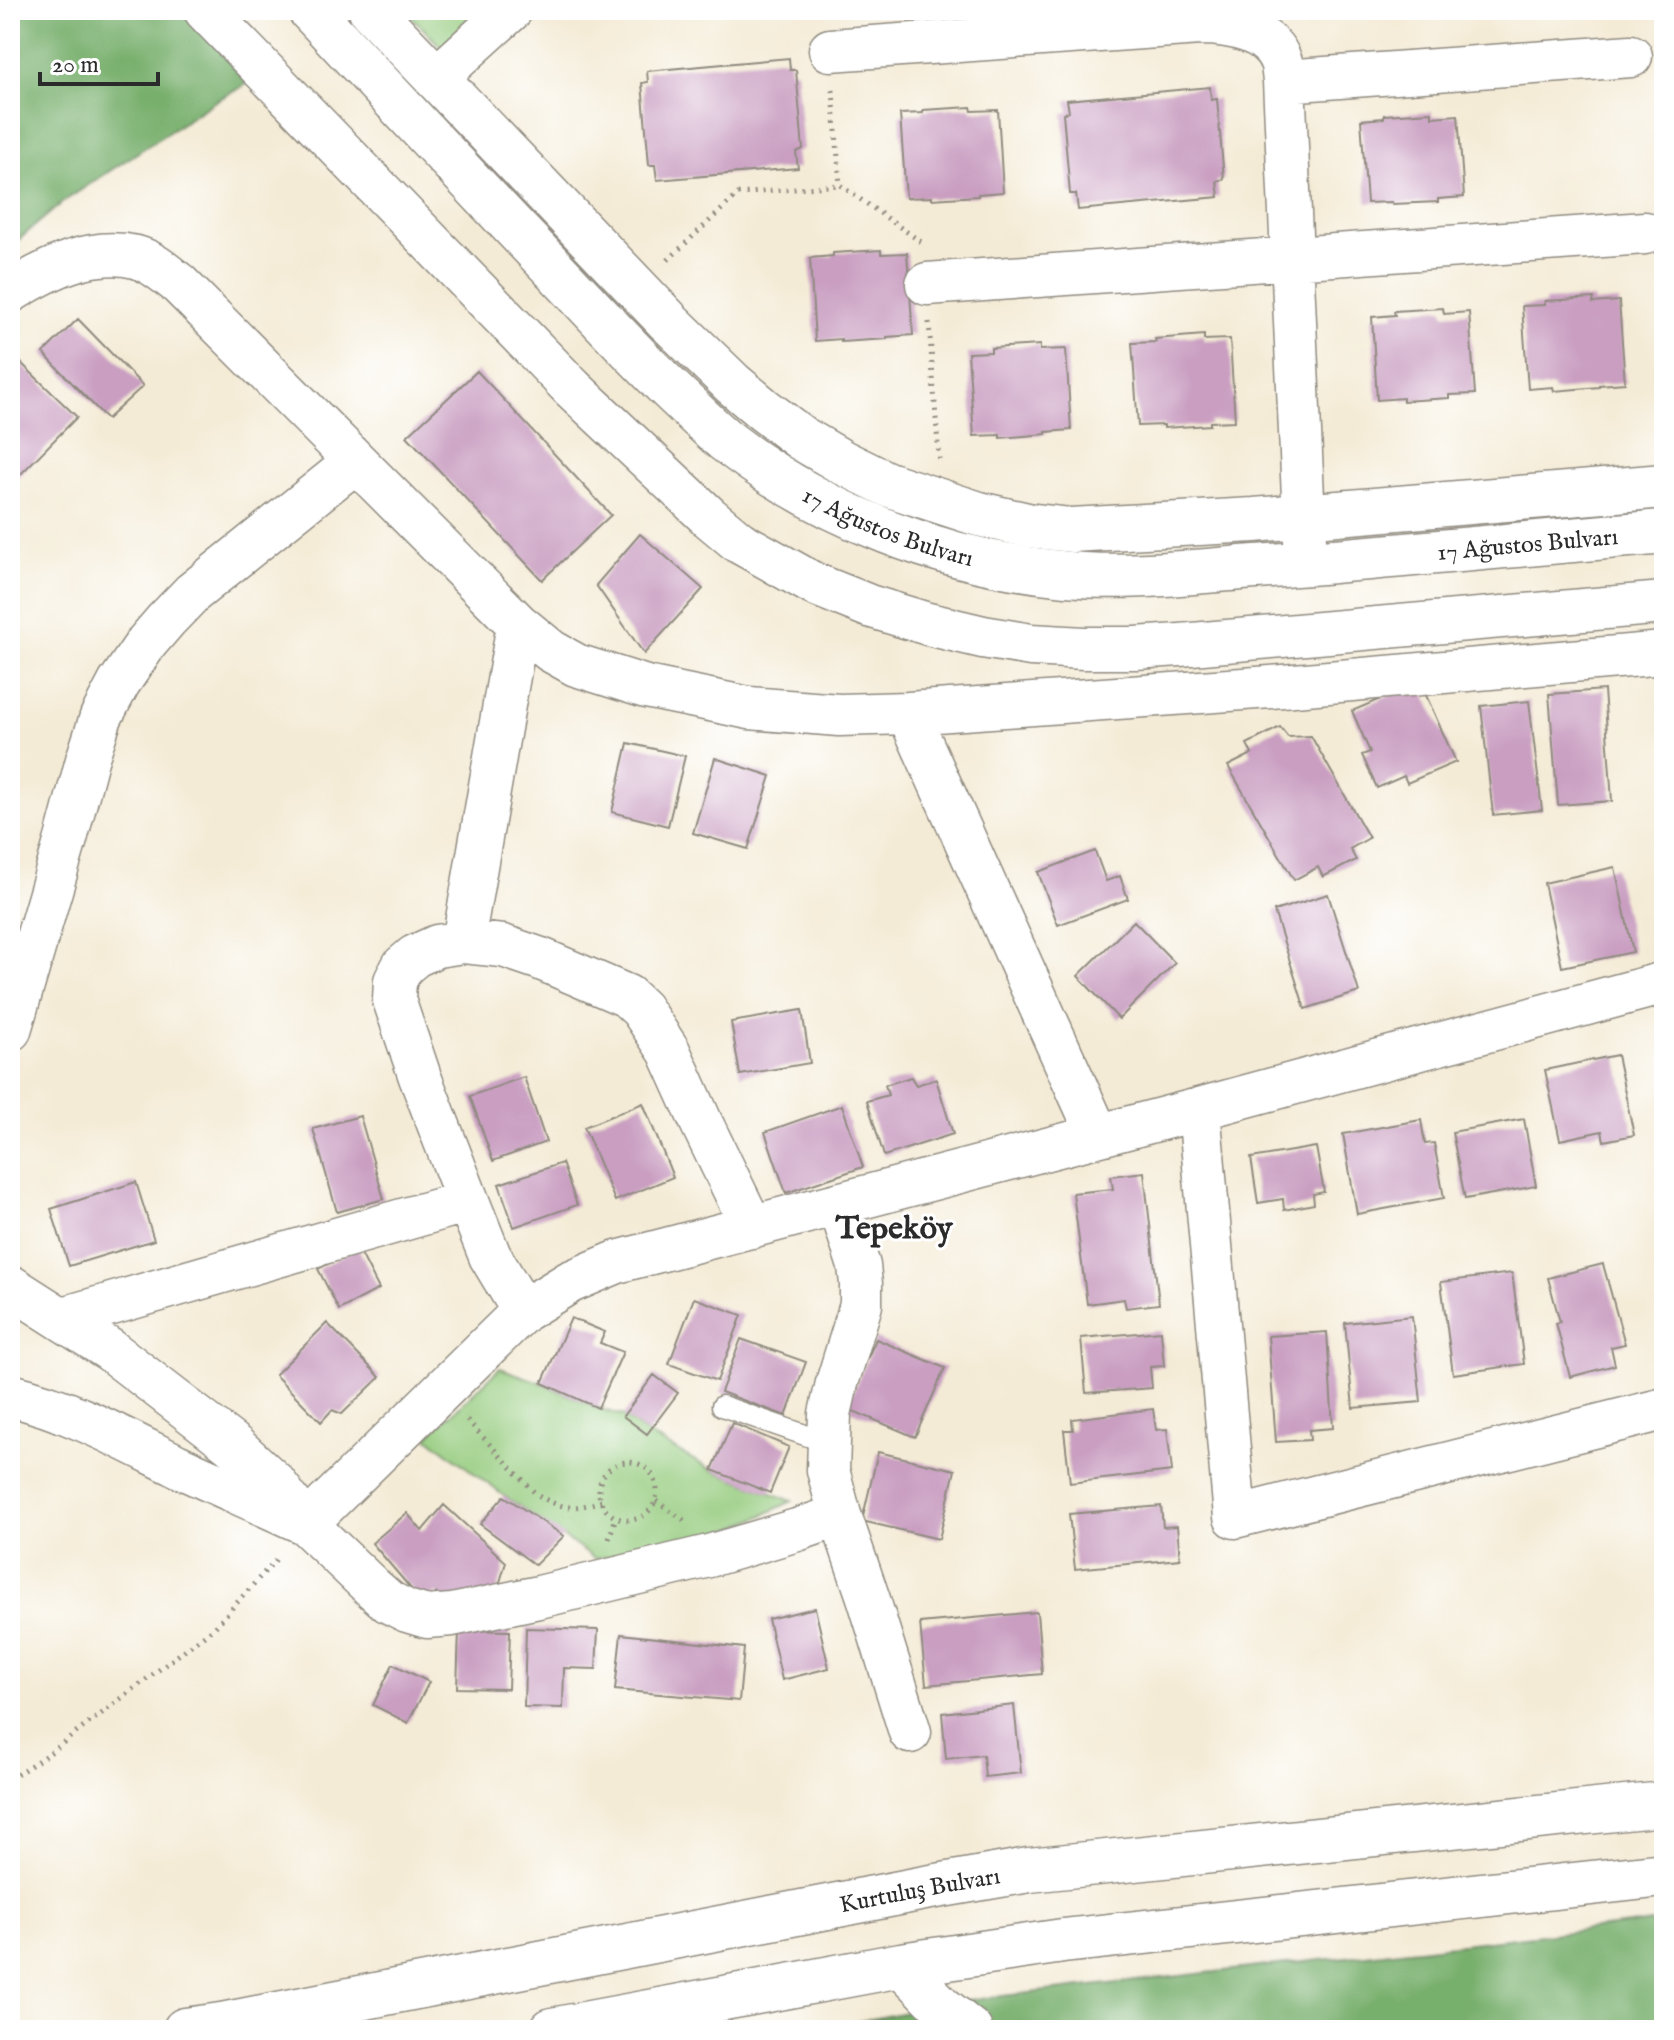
<svg xmlns="http://www.w3.org/2000/svg" width="1674" height="2040" viewBox="0 0 1674 2040" font-family="'IM FELL English',serif">
  <style>
    .green { fill: #94cb7d; stroke: #607b54; stroke-width: 2 }
    .forest { fill: #77af6c; stroke: #516d4c; stroke-width: 2 }
    .building { fill: #c99ec1 }
    .lines { fill: none; stroke-linecap: round; stroke-linejoin: round }
    .service-casing { stroke: #908b80; stroke-width: 23 }
    .minor-casing { stroke: #908b80; stroke-width: 45 }
    .secondary-casing { stroke: #908b80; stroke-width: 47 }
    .trunk-casing { stroke: #908b80; stroke-width: 47 }
    .path { stroke: #908b80; stroke-width: 5; stroke-dasharray: 2 6; stroke-linecap: butt }
    .service { stroke: #fff; stroke-width: 20 }
    .minor { stroke: #fff; stroke-width: 42 }
    .secondary { stroke: #fff; stroke-width: 44 }
    .trunk { stroke: #fff; stroke-width: 44 }
    .labels { text-anchor: middle; stroke-width: 6; stroke-linejoin: round; paint-order: stroke }
    .street-label { font-size: 24px; fill: #2b2b2b; stroke: #fff }
    .district-label { font-size: 32px; font-weight: bold; fill: #2b2b2b; stroke: #fff }
  </style>
  <rect width="100%" height="100%" fill="#fff"/>
  <filter id="ink" filterUnits="userSpaceOnUse"><feTurbulence type="fractalNoise" baseFrequency=".0125" numOctaves="2"/><feDisplacementMap in="SourceGraphic" scale="16" xChannelSelector="R" yChannelSelector="G"/><feConvolveMatrix kernelMatrix="1 2 1 2 8 2 1 2 1" color-interpolation-filters="sRGB"/></filter>
  <filter id="wash" filterUnits="userSpaceOnUse"><feTurbulence type="fractalNoise" baseFrequency=".006" numOctaves="4" result="noise"/><feDisplacementMap in="SourceGraphic" scale="32" xChannelSelector="R" yChannelSelector="G"/><feGaussianBlur stdDeviation="1.8" result="paint"/><feColorMatrix in="noise" values="0 0 0 0 0 0 0 0 0 0 0 0 0 0 0 0 0 1.4 0 .05"/><feComposite in="paint" operator="in"/></filter>
  <g filter="url(#wash)">
    <rect width="100%" height="100%" fill="#f4ebd6"/>
    <!-- green -->
    <path class="green" d="M405,10H494L448,54Z
      M500,1368L542,1383L598,1408L623,1416L647,1434L712,1470L792,1501C779,1507 766,1514 753,1520C703,1541 647,1549 595,1559L504,1496L427,1437Z"/>
    <!-- forest -->
    <path class="forest" d="M10,10H186L247,83L242,87L217,100L63,202L10,247Z
      M1664,1921V2030H997L959,2001Z
      M917,2010L942,2030H815Z"/>
    <g id="blocks">
      <!-- building -->
      <path class="building" d="M789,58L790,70H796L803,149L796,152L798,168L657,180L655,165H649L642,83L648,82L647,71Z
        M1210,87L1211,100L1217,99L1224,179L1217,181L1219,197L1078,210L1076,194H1070L1063,113L1069,112L1067,100Z
        M971,107L972,111L998,110L1003,192L978,194V196L932,199V197L906,198L900,114L923,113V110Z
        M1432,112V117L1458,115L1464,197L1438,199V202L1393,204L1392,202L1367,203L1361,120L1384,118V115Z
        M881,250V254L907,253L913,335L887,337V339L841,342V339L815,341L810,258L833,256V253Z
        M1594,298L1593,303L1619,301L1625,383L1599,385V387L1554,391L1553,387L1528,389L1522,306L1545,305V301Z
        M1443,308L1444,314L1469,312L1475,394L1449,395V398L1403,401V398L1377,400L1372,317L1395,315L1394,311Z
        M78,319L143,386L107,419L43,353Z
        M1204,335V340L1230,339L1235,421L1210,422V425L1164,428V425L1138,426L1132,343L1156,342L1155,339Z
        M1040,345V350L1066,349L1071,430L1046,432V434L1000,438V435L974,436L968,353L991,352V348Z
        M16,358L77,417L14,481L10,478V363Z
        M477,371L611,515L542,580L407,436Z
        M640,534L703,589L644,654L596,585Z
        M1420,682L1456,762L1407,783L1404,776L1377,788L1362,755L1370,752L1352,711Z
        M1604,690L1612,801L1558,805L1549,694Z
        M1529,701L1542,810L1493,815L1481,706Z
        M1280,727L1288,737L1311,736L1369,838L1350,849L1356,860L1323,877L1318,867L1294,880L1228,766L1252,754L1247,744Z
        M628,743L685,756L668,826L612,812Z
        M715,758L771,776L748,849L693,833Z
        M1095,851L1106,881L1120,876L1128,899L1058,925L1038,872Z
        M1615,867L1633,952L1562,967L1544,883Z
        M1328,894L1359,992L1305,1009L1274,911Z
        M1134,921L1175,963L1119,1019L1078,976Z
        M802,1010L810,1063L740,1075L731,1022Z
        M1617,1055L1634,1135L1604,1141L1602,1131L1560,1140L1545,1070Z
        M524,1077L546,1142L493,1161L470,1096Z
        M911,1077L916,1085L936,1079L953,1134L884,1156L867,1101L888,1095L885,1085Z
        M643,1103L673,1177L615,1201L584,1127Z
        M842,1105L863,1167L786,1193L765,1132Z
        M360,1116L384,1199L337,1212L313,1129Z
        M1524,1119L1536,1186L1465,1199L1452,1132Z
        M1421,1120L1425,1144L1434,1143L1444,1198L1357,1214L1343,1134Z
        M1316,1147L1324,1192L1313,1194L1314,1204L1284,1210L1283,1199L1258,1203L1251,1158Z
        M562,1163L577,1205L514,1227L499,1184Z
        M1144,1172L1159,1304L1126,1308L1124,1299L1087,1304L1073,1193L1113,1189L1111,1176Z
        M136,1182L154,1240L69,1266L51,1209Z
        M358,1248L379,1289L339,1310L318,1269Z
        M1603,1264L1625,1344L1611,1347L1615,1365L1570,1377L1556,1323L1560,1322L1548,1278Z
        M1512,1273L1524,1364L1453,1374L1441,1282Z
        M694,1298L742,1315L717,1381L669,1364Z
        M1412,1316L1421,1402L1353,1408L1345,1323Z
        M571,1318L605,1332L600,1343L623,1352L598,1408L542,1383Z
        M327,1323L380,1377L342,1414L332,1410L321,1422L275,1375Z
        M1161,1331L1164,1366L1150,1367L1152,1388L1086,1393L1081,1338Z
        M1327,1332L1333,1428L1309,1430L1310,1440L1276,1442L1268,1336Z
        M741,1339L806,1362L786,1416L721,1392Z
        M876,1339L945,1368L915,1437L846,1408Z
        M654,1375L678,1393L647,1434L623,1416Z
        M1153,1409L1156,1430L1167,1429L1172,1471L1070,1483L1064,1430H1073L1072,1419Z
        M732,1423L789,1447L770,1493L712,1470Z
        M878,1452L955,1470L939,1539L862,1521Z
        M504,1496L564,1536L535,1565L480,1524Z
        M444,1505L506,1562L497,1592L448,1604L437,1593L424,1604L372,1543L407,1513L422,1531Z
        M1161,1506L1163,1527L1177,1526L1180,1559L1075,1569L1069,1514Z
        M815,1608L829,1668L782,1680L768,1619Z
        M1037,1612L1042,1674L926,1685L920,1623Z
        M526,1628L598,1630L596,1669L564,1668L563,1708L524,1707Z
        M459,1630L510,1631L508,1689L457,1688Z
        M621,1634L744,1648L739,1701L615,1690Z
        M393,1664L429,1682L408,1723L373,1705Z
        M1014,1705L1021,1773L985,1777L983,1755L946,1759L942,1713Z"/>
    </g>
  </g>
  <g filter="url(#ink)">
    <use href="#blocks" fill-opacity="0" stroke="#908b80" stroke-width="2"/>
    <g class="lines">
      <!-- service casing -->
      <g class="service-casing">
        <path id="service" d="M722,1406L828,1443"/>
      </g>
      <!-- minor casing -->
      <g class="minor-casing">
        <path id="minor" d="M205,10L572,388L709,517L739,542L814,584L869,606L928,624L983,637L1031,645L1084,648H1135L1180,645L1664,603
          M830,50L1200,24C1228,24 1270,30 1281,62C1283,68 1283,75 1284,81L1306,563
          M436,78L511,10
          M1284,81L1631,56
          M927,284L1645,233
          M10,292C48,269 90,246 136,257C152,261 166,274 179,284L518,624L551,651L576,665L646,687L749,708L839,715L908,713L1271,687L1664,653
          M518,624L463,942L503,946L541,959L627,996L641,1009L669,1051L701,1122L752,1227
          M908,713L1098,1135
          M463,942L437,946L415,956L403,966L395,981L394,1000L420,1077L468,1201L490,1256L523,1311
          M10,1030L66,839L87,760L101,717L119,683L147,642L166,620L192,593L355,462
          M1199,1109L1235,1517L1664,1409
          M839,1204L859,1266L861,1284V1305L837,1383L830,1414L828,1470L840,1515L869,1600L910,1732
          M10,1286L110,1350L236,1447L275,1483L306,1524L373,1588L389,1602L407,1611L427,1617L452,1615L539,1597L709,1556L797,1530L840,1515
          M63,1318L468,1201
          M10,1395C69,1409 122,1438 176,1465C219,1485 263,1504 306,1524L523,1311L570,1282L617,1262L1199,1109L1664,983
          M901,1965L942,2007L971,2030"/>
      </g>
      <!-- secondary casing -->
      <g class="secondary-casing">
        <g id="secondary">
          <path id="s1" d="M310,10C391,96 471,183 553,268C593,310 632,353 674,393C691,409 708,426 726,441C823,516 945,563 1067,574C1135,580 1204,570 1271,566C1402,556 1533,543 1664,532"/>
          <path d="M371,10L668,321L733,384L764,410L801,438L842,462L887,484L979,514L1027,525L1071,530L1254,520L1664,486"/>
        </g>
      </g>
      <!-- trunk casing -->
      <g class="trunk-casing">
        <g id="trunk">
          <path id="s2" d="M185,2030L221,2025L925,1888L1029,1870L1664,1804"/>
          <path d="M552,2030L901,1965L1063,1941L1664,1875"/>
        </g>
      </g>
      <!-- path -->
      <path class="path" d="M833,90L840,185L924,244
        M668,260L738,194L840,185
        M929,322L939,459
        M467,1420L535,1493C562,1510 572,1510 602,1501
        M599 1491a29 29 0 1 1 58 0a29 29 0 1 1-58 0Z
        M656,1501L685,1521
        M609,1539L616,1517
        M10,1779L51,1752L215,1627L279,1556"/>
      <!-- service -->
      <use href="#service" class="service"/>
      <!-- minor -->
      <use href="#minor" class="minor"/>
      <!-- secondary -->
      <use href="#secondary" class="secondary"/>
      <!-- trunk -->
      <use href="#trunk" class="trunk"/>
    </g>
  </g>
  <g class="labels">
    <!-- street labels -->
    <g class="street-label">
      <text dy="8" stroke="none"><textPath href="#s1" startOffset="784">17 Ağustos Bulvarı</textPath></text>
      <text dy="8" stroke="none"><textPath href="#s1" startOffset="1432">17 Ağustos Bulvarı</textPath></text>
      <text dy="8" stroke="none"><textPath href="#s2" startOffset="748">Kurtuluş Bulvarı</textPath></text>
    </g>
    <!-- district labels -->
    <g class="district-label">
      <text x="894" y="1238">Tepeköy</text>
    </g>
  </g>
  <!-- margin -->
  <rect width="1674" height="2040" fill="none" stroke="#fff" stroke-width="40"/>
  <!-- scale -->
  <path d="M40 72v12h118v-12" fill="none" stroke="#2b2b2b" stroke-width="4"/>
  <text x="52" y="72" font-size="24" fill="#2b2b2b" stroke="#ffffff" stroke-width="6" paint-order="stroke">20 m</text>
</svg>
